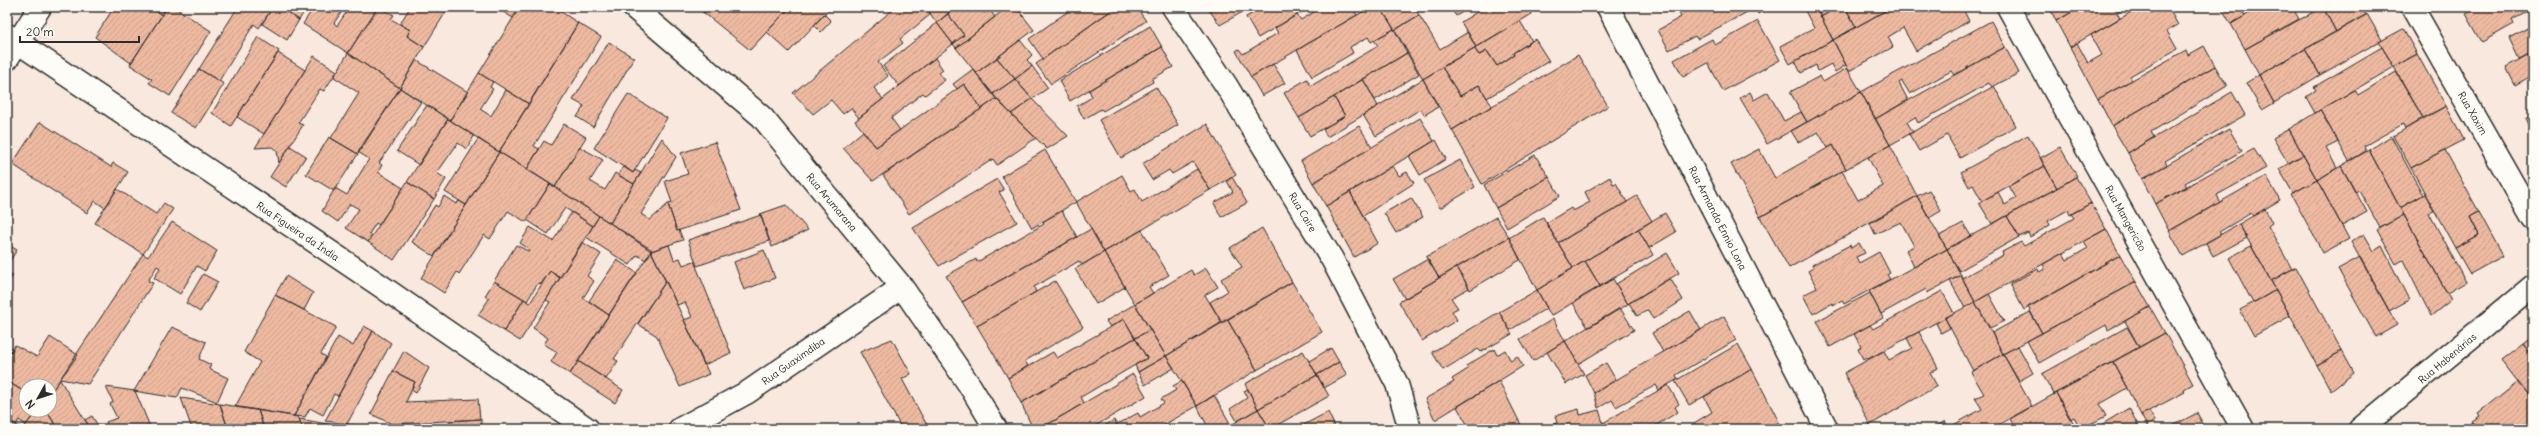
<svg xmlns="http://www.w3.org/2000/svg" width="2540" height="436" viewBox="0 0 2540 436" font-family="Delius,sans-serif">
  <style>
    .building { fill: url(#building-hatch); stroke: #2b2b2b }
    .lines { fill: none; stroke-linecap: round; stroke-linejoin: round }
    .minor-casing { stroke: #2b2b2b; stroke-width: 25 }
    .minor { stroke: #fdfcf7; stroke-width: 22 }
    .labels { text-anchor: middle; stroke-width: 3.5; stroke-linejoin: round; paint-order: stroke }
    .street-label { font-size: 10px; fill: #2b2b2b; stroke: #fdfcf7 }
  </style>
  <defs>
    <pattern id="building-hatch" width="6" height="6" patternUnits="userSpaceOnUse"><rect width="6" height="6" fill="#eeb9a0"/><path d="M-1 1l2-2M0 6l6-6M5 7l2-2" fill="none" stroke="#cc9f8a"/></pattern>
  </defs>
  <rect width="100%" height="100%" fill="#f8e8dd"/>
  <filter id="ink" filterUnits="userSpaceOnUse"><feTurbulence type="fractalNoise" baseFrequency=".025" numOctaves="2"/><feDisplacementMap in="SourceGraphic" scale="8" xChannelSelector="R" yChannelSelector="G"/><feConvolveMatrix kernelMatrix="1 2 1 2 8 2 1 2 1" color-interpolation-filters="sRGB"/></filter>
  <g filter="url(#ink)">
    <!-- building -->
    <path class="building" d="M114,7H150L162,15L131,63L95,37Z
      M150,7H167L162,15Z
      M167,7H174L211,31L170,96L149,83L152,79L130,65Z
      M238,7H273L259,28L254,24L219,81L199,69Z
      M273,7H279L299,20L287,40L262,24Z
      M279,7H307L299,20Z
      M314,7H339L343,10L334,23L337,26L350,7H371L376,10L348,53L303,24Z
      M378,7L394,15L391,19L410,30L407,36L424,47L400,88L348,53Z
      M410,7H449L424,47L407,36L410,30L400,24Z
      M495,7H520L513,18Z
      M520,7H554L578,23L529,104L479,73Z
      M694,7H708L704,13Z
      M708,7H790L750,50L704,13Z
      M790,7H831L789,52L767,32Z
      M896,7H925L931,14L900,39L903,43L878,62L888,76L874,88L883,99L859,118L851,108L843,114L831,100L813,114L793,93Z
      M925,7H955L937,23Z
      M955,7H979L984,13L989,9L995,17L956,48L953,44L964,35L948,14Z
      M979,7H992L984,13Z
      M1007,7H1016L1034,30L976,73L956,48Z
      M1074,7H1116L1043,59L1029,39Z
      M1116,7H1136L1146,21L1051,84L1036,64Z
      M1207,7H1251L1220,25Z
      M1263,7H1310L1258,38L1246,17Z
      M1322,7H1352L1357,15L1251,77L1236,51L1239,49L1243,54L1278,33L1275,28L1297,15L1301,20Z
      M1371,7H1380L1394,29L1371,42L1368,37L1350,47L1353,53L1312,77L1297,50Z
      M1380,7H1414L1419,15L1395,30Z
      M1450,7H1471L1456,16Z
      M1485,7H1528L1532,14L1476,47L1461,22Z
      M1676,7H1750L1751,10L1697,39L1695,36L1669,50L1658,30L1681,17Z
      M1754,7H1770L1758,14Z
      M1803,7H1816L1833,40L1790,64L1780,46L1814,28Z
      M1816,7H1837L1821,17Z
      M1837,7H1845L1856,27L1833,40L1821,17Z
      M1845,7H1892L1856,27Z
      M1892,7H1962L1969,21L1916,51L1903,28L1888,37L1893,47L1849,71L1833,40Z
      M2049,7H2081L2056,21Z
      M2081,7H2127L2117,13L2120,18L2070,47L2056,21Z
      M2140,7H2168L2178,25L2167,31L2177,49L2130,76L2132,80L2098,99L2070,47L2077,43L2088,63L2102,55L2091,35Z
      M2221,7H2240L2245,16L2231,24Z
      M2260,7H2292L2299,19L2245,49L2231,24Z
      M2323,7L2336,32L2259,75L2245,49Z
      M2323,7H2361L2366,15L2336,32Z
      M2479,7H2533V9L2512,20L2514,24L2482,42L2466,14Z
      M824,14L831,21L821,32L814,25Z
      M948,14L964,35L953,44L937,23Z
      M2367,14L2382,40L2320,75L2305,49Z
      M1419,15L1440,49L1468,32L1476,47L1423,79L1395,30Z
      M1520,21L1532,41L1513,53L1514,55L1497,66L1487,51L1479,55L1474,48Z
      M1758,21L1780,60L1723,91L1708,63L1683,77L1674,60L1712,39L1715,45Z
      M1991,21L2005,47L1954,75L1951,71L1910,94L1902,81L1899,83L1908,100L1875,119L1861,92Z
      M578,23L601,37L534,146L539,149L527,169L499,152Z
      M937,23L953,44L899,86L883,66Z
      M2533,25V52L2519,59L2509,38Z
      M1150,26L1162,47L1070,101L1059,81Z
      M1394,29L1407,53L1299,118L1284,93L1307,79L1311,86L1378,46L1374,40Z
      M2403,29L2417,54L2394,67L2379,42Z
      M258,37L279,51L231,126L212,113Z
      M1535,39L1549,61L1487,98L1479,85L1460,96L1442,67L1474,48L1479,55L1487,51L1497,66L1514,55L1513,53Z
      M1020,40L1032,55L1027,60L1032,66L1015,79L997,58Z
      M1833,40L1846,65L1835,72L1831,64L1818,71L1816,65L1801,73L1795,61Z
      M609,42L634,58L593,127L577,117L584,106L573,100Z
      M2204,46L2215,66L2112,126L2098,99L2186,50L2188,55Z
      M1162,47L1173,67L1152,79L1153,82L1103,111L1101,109L1084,119L1077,106L1092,97L1089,90Z
      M2005,47L2019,73L1992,87L1989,83L1918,123L1915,117L1907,122L1913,132L1890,145L1875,119Z
      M2382,47L2394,67L2315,113L2306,97L2316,90L2314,87Z
      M2305,49L2320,75L2274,103L2259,75Z
      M2533,52V75L2515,85L2506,67Z
      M278,53L305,70L264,134L237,117Z
      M348,53L400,88L358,154L331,138L359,93L334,77Z
      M1407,53L1419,74L1375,100L1363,79Z
      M2417,54L2446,106L2423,118L2394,67Z
      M1578,55L1608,106L1482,184L1452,130Z
      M314,56L337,71L324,91L320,89L298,123L303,125L279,163L277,151L272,147L255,148Z
      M935,58L943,70L939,73L945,80L925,95L923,93L891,118L900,130L876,147L855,121Z
      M997,58L1015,79L993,94L976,73Z
      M416,60L468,92L450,120L400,88Z
      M1273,64L1285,83L1262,96L1251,77Z
      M1032,66L1048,88L1032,99L1015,79Z
      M2215,66L2227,86L2151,132L2154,137L2128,153L2112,126Z
      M1442,67L1460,96L1479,85L1492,106L1452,130L1423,79Z
      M1847,68L1861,92L1807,122L1790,92L1820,76L1823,82Z
      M199,69L224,84L196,128L171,113Z
      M973,69L996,99L981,109L964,84L957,89L953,84Z
      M2396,72L2423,118L2405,129L2403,124L2364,146L2366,151L2349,161L2320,110L2355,90L2358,95Z
      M479,73L493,82L490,87L493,89L480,109L491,116L506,90L529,104L499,152L450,120Z
      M2259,75L2274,103L2262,110L2246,83Z
      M1015,79L1032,99L1011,114L993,94Z
      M1363,79L1378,106L1327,137L1323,129L1345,116L1334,97Z
      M1423,79L1438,107L1424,115L1421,109L1376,136L1363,115Z
      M964,84L981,109L873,181L843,148L863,131L876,147Z
      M1994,86L2016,126L1960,158L1947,135L1919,151L1909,134Z
      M1156,87L1178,125L1121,158L1099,120Z
      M400,88L421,102L379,163L382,165L378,172L403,188L379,225L376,223L369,234L372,236L368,242L346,228L359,209L350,204L338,222L322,211L335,188L347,195L369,159L358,152Z
      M1750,92L1754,100L1768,92L1784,121L1801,112L1807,122L1767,144L1740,98Z
      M1861,92L1890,145L1846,169L1833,145L1828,148L1818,132L1798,142L1791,131Z
      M2232,92L2245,115L2165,161L2167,165L2142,179L2128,153Z
      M628,94L667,118L633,173L594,148Z
      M1334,97L1345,116L1310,136L1299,118Z
      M996,99L1036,138L997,165L993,159L909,214L883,175Z
      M1032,99L1068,136L1047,149L1011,114Z
      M427,105L448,119L419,165L397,151Z
      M2446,106L2464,140L2411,168L2393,136Z
      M2320,110L2338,142L2326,148L2337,168L2317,180L2289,129Z
      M2533,115V128L2530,130L2525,119Z
      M1420,118L1434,141L1326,206L1313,183Z
      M448,119L474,136L467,149L458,143L437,173L446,179L434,199L407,182Z
      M40,122L111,167L113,163L128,172L105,208L95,201L87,213L12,164Z
      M564,124L586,137L555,187L527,169L544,141L551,145Z
      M1207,124L1236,175L1210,190L1193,162L1172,174L1169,170L1152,180L1142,164Z
      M1359,126L1372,147L1313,183L1301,161Z
      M2229,129L2242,151L2185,183L2187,187L2155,204L2142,179Z
      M2289,129L2303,155L2288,163L2273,138Z
      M2028,135L2045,166L1982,201L1973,185L1969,187L1961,172Z
      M2391,136L2423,195L2400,208L2369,150Z
      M329,137L358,154L334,191L306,174Z
      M662,138L676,157L641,214L650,220L668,204L677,231L679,230L683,240L651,251L610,223Z
      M478,139L499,152L466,205L445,192Z
      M1436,140L1446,159L1420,175L1409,156Z
      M715,142L741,210L677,231L668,204L672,203L665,181L688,174L681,153Z
      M1833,145L1846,169L1760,217L1731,164L1759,149L1775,178Z
      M1890,145L1917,196L1789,268L1760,217L1842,171L1858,200L1883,186L1868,157Z
      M290,146L306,156L286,187L270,177Z
      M580,147L603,160L590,181L605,190L615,173L634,184L610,223L555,187Z
      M2060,147L2077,176L2057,188L2040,158Z
      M2254,149L2266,168L2217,195L2220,202L2169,231L2155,204Z
      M1045,150L1076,202L1032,228L1002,176Z
      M2369,150L2404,215L2380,228L2359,190L2355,192L2341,166Z
      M2445,150L2479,212L2470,217L2479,235L2455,248L2411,168Z
      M499,152L550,184L526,222L508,211L490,239L484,235L459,274L457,272L444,293L421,278Z
      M1535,155L1549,177L1496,208L1484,185Z
      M2303,155L2317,180L2293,193L2279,169Z
      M1460,160L1475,187L1440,208L1424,180Z
      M624,166L633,173L635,170L641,173L634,184L618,175Z
      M1393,166L1399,176L1407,172L1414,183L1363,216L1350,192Z
      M2045,166L2057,188L1992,224L1979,203L1998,192L2005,205L2016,198L2009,186Z
      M2341,166L2367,212L2342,226L2317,180Z
      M1197,169L1210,190L1104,252L1076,202L1122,175L1131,191L1135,189L1142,202Z
      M2266,176L2280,200L2253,216L2251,213L2219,232L2221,234L2183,256L2169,231Z
      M1232,177L1247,203L1221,217L1214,203L1233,192L1227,181Z
      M1549,177L1560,196L1507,228L1496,208Z
      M1610,177L1613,184L1616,183L1627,202L1558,243L1546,223L1571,208L1573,211L1590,202L1585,192Z
      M2076,177L2091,203L2070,215L2068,210L2048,221L2050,225L2030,237L2028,233L2019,237L2007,216Z
      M997,179L1004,190L999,192L1017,222L939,266L913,228Z
      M2317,180L2349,239L2323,253L2291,194Z
      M407,182L434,199L394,260L368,242Z
      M550,184L599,216L593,226L565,208L548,234L527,220Z
      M117,189L156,214L164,203L173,209L143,254L95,223Z
      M1929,190L1941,211L1929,218L1917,196Z
      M1350,192L1378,243L1354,257L1326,206Z
      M2425,194L2434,211L2429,213L2466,282L2447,293L2400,208Z
      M444,196L456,204L459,201L466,205L434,256L412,242L435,205L438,207Z
      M1637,196L1652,221L1573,268L1558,243Z
      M1917,196L1947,249L1914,267L1906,250L1914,246L1901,222L1875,234L1870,223Z
      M1411,198L1423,217L1396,233L1384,213Z
      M2091,203L2106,229L1975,302L1962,278L2003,255L2002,252L2021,242L2024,246L2074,218L2071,214Z
      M786,205L808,230L772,247L760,214Z
      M2265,209L2272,223L2268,226L2292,269L2271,281L2239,224Z
      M1062,211L1077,237L962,302L946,276L976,259L977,262L1044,224L1042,222Z
      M572,212L593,226L560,278L550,271L541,284L538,283L527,301L494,281L516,245L528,251L529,249L520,243L530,227L553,241Z
      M2479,212L2503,256L2470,274L2455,248L2479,235L2470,217Z
      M1665,213L1676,232L1649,248L1638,229Z
      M761,215L769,241L697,266L688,240Z
      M2404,215L2451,300L2431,316L2403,260L2396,264L2377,230Z
      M599,216L652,250L646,260L637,255L630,265L586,237Z
      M2007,216L2019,237L1959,271L1947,249Z
      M1496,217L1509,237L1439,278L1426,257Z
      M1543,217L1573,268L1537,290L1509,238Z
      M172,222L217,251L205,271L197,266L180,294L154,278L160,268L157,266L148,281L153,283L88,384L60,379L143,254L148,257Z
      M1963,223L1971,236L1947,249L1939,236Z
      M2239,224L2247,238L2213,256L2206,243Z
      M1262,228L1292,282L1222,323L1210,302L1228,291L1221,279L1242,267L1230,248Z
      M1091,229L1104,252L1082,265L1079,261L1034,287L1036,292L977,326L962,302Z
      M1638,229L1653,255L1600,286L1585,261Z
      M2106,229L2120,255L2024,310L2010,284L2038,269L2039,272L2045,269L2043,264L2063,253L2067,260L2088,248L2084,241Z
      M1142,230L1169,275L1149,287L1153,293L1135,304L1104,252Z
      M2364,234L2374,251L2382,246L2409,300L2389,311L2351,242Z
      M1509,237L1520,260L1470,290L1457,267Z
      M582,242L601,254L587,276L594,281L583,298L609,315L570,374L551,362L557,352L544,344L548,338L533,328L550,302L546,300Z
      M1859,243L1865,253L1856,257L1859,263L1879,252L1890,273L1887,275L1890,279L1844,304L1842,300L1833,305L1832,303L1813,314L1803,295L1817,288L1808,271L1813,268L1812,265L1850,245L1851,248Z
      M7,244L17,250L7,265Z
      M669,245L674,260L680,258L683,265L694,261L731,353L704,365L684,320L692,317L685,302L677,305L651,251Z
      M2251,246L2276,290L2253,303L2229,258Z
      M1947,249L1961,275L1927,293L1926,289L1881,314L1869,291Z
      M764,250L775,278L744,290L734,262Z
      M651,251L666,281L614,359L618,361L606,379L578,361Z
      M1104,252L1125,287L1096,304L1075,269Z
      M1667,253L1679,273L1628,304L1616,284Z
      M2120,255L2136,282L2042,333L2028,307Z
      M2360,257L2397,325L2376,337L2338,269Z
      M1428,259L1439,278L1405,299L1393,279Z
      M617,260L637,273L609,315L589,301Z
      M1585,261L1600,286L1551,316L1537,290Z
      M1457,267L1469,288L1451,298L1458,308L1452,311L1457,320L1422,341L1399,302Z
      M2296,267L2342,351L2317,365L2271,281Z
      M1206,268L1218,287L1205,295L1222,323L1166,356L1135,304L1191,270L1194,275Z
      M7,271L13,275L7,285Z
      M550,271L560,278L520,341L504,331L524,299L530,303Z
      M203,274L218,282L200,312L186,303Z
      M1961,275L1975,302L1965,308L1950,281Z
      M286,276L313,293L304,310L275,295Z
      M1670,278L1683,300L1653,319L1648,310L1637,316L1629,303Z
      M1613,279L1628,304L1588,328L1573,303Z
      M494,281L524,299L504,331L478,315L489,299L485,296Z
      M666,281L709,374L680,387L657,336L638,324Z
      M1055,281L1083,327L1025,361L1028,366L1008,378L977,326Z
      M1292,282L1322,332L1257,370L1227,319Z
      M2136,282L2150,307L2108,330L2106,325L2039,363L2027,341Z
      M1537,290L1547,308L1510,330L1499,312Z
      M2276,290L2290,316L2254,336L2240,310Z
      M1942,291L1954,313L1868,359L1867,357L1863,359L1858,349L1861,347L1854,334L1870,325L1873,329Z
      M1870,293L1883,318L1830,347L1817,321Z
      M1989,294L2004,321L1990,328L1975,302Z
      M275,295L336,327L321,354L326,357L294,416L235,407L260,362L244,352Z
      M1975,302L2003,354L1973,371L1945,318Z
      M1135,304L1150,330L1135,338L1124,319L1110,327L1106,321Z
      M2150,307L2165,333L2139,347L2125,321Z
      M1620,308L1634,330L1578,364L1565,341Z
      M1690,311L1701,330L1663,352L1652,333Z
      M1499,312L1512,334L1481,352L1478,349L1443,370L1432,352Z
      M2030,312L2042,333L2003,354L1992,333Z
      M1724,316L1736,340L1676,375L1678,379L1659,390L1656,385L1616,407L1612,400L1598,408L1594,393Z
      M1945,318L1950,328L1941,333L1936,323Z
      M1124,319L1135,338L1021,403L1008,378L1053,352L1057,358Z
      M1227,319L1257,370L1197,406L1166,356Z
      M1553,319L1565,341L1533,361L1520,339Z
      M364,326L373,331L338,396L334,394L323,415L310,408L305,417L294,416L338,337L353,346Z
      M172,327L206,342L199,359L211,365L209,369L228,378L217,402L182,388L177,398L134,391Z
      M2127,327L2139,347L2054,394L2042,374Z
      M1150,330L1166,356L1138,372L1135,365L1147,358L1135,338Z
      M373,331L391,343L347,424L325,421Z
      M1919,332L1938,368L1930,373L1937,386L1870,425L1844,373L1884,351L1889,360L1912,348L1907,338Z
      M2165,333L2193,384L2184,389L2185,392L2141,415L2113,362Z
      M2533,335V356L2523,343Z
      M50,337L78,355L50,393V386H26V393L7,381V358L15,345L37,357Z
      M1135,338L1147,358L1081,397L1084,403L1040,429H1033L1021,403Z
      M892,339L911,374L902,379L929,429H902L860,352Z
      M1565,341L1584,374L1566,384L1547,352Z
      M2523,343L2533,356V401L2501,360Z
      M1738,344L1752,369L1689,405L1675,381Z
      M7,346L13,349L7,358Z
      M2018,346L2033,373L2019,381L2003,354Z
      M1331,348L1339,362L1317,375L1309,361Z
      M1494,349L1497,355L1505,350L1511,361L1517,356L1523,366L1435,420L1425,399L1454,382L1452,379L1468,369L1466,366Z
      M404,351L429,368L416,393L411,390L415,382L393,371Z
      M1303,351L1317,375L1258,409L1245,384Z
      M2342,351L2354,373L2331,391L2317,365Z
      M2003,354L2032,406L1991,429H1939L1937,426L1945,421L1948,428L1982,409L1975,398L1984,394L1971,372Z
      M1166,356L1174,368L1145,385L1138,372Z
      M578,361L623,390L615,403L570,374Z
      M1339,362L1347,375L1324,388L1317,375Z
      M2113,362L2127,388L2099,404L2106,416L2081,429L2074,417L2070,419L2056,393Z
      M1606,363L1616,380L1594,393L1585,375Z
      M1752,369L1779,422L1767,429H1697L1694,423L1712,412L1704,397Z
      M393,371L415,382L406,402L478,399L480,419L392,424L371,414Z
      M1133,374L1146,396L1090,429H1040Z
      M1317,375L1329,396L1270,429L1258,409Z
      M60,380L85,420L91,429H58L46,410H50V393Z
      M7,381L26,393V410H37L26,425L19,420L16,425L11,421L14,417L7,412Z
      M1182,381L1197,406L1157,429H1119L1116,425L1138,413L1140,417L1164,403L1161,399L1176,390L1173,386Z
      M1499,381L1522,427L1519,429H1470L1457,407Z
      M2517,382L2533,401V429H2478L2472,421L2480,416L2478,413Z
      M1668,385L1679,404L1675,407L1678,412L1650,429H1605L1603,423Z
      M106,387L135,391L151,429H109L106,422L117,418L110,404L113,402Z
      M1248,389L1258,409L1237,421L1230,409L1247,398L1244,391Z
      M2056,393L2077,429H2016L2010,419Z
      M1214,395L1231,425L1223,429H1209L1197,406Z
      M181,398L220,404L228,429H192Z
      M220,404L258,410L264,429H228Z
      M2129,408L2140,429H2094Z
      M1258,409L1270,429H1262L1259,424L1251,429H1233L1231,425Z
      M1579,409L1580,415L1599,410L1605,429H1538L1557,423L1555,416Z
      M37,410H46L58,429H23Z
      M258,410L298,417L303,429H264Z
      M2149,411L2155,421L2147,426L2141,415Z
      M1328,412L1336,429H1296Z
      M2197,413L2206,429H2167Z
      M92,416L100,429H91L85,420Z
      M7,418L16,425L23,429H7Z
      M299,419L333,425L335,429H303Z
      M481,419V429H451L450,421Z
      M1114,420L1119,429H1106L1104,426Z
      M2473,422L2478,429H2464Z
      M342,423L363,427L392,425V429H344Z"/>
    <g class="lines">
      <!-- minor casing -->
      <g class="minor-casing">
        <path id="minor" d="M633,7L762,117L902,287L970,386L996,429
          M1173,7L1226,85L1332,259L1397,384L1410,429
          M1608,7L1827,429
          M2008,7L2243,429
          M2412,7L2533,219
          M7,35L378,284L588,429
          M7,59L40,7
          M680,429L748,392L902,287
          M2360,429L2533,286"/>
      </g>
      <!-- minor -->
      <use href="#minor" class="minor"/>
    </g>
  </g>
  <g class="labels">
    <!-- street labels -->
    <g class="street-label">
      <text transform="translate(2473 113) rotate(60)" y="4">Rua Xaxim</text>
      <text transform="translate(832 202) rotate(50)" y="4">Rua Arumarana</text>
      <text transform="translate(1303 212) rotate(59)" y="4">Rua Caire</text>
      <text transform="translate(1718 218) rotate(63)" y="4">Rua Armando Ennio Lona</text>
      <text transform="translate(2126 218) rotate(61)" y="4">Rua Mangericão</text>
      <text transform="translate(298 231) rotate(34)" y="4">Rua Figueira da Índia</text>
      <text transform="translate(2447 358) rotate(-40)" y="4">Rua Habenárias</text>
      <text transform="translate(793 361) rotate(-35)" y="4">Rua Guaximdiba</text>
    </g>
  </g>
  <!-- margin -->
  <rect width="2540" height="436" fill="none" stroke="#fdfcf7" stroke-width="24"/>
  <rect x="12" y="12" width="2516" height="412" fill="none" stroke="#2b2b2b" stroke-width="1.5" filter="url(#ink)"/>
  <!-- north arrow -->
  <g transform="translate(38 398) rotate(231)"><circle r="19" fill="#fdfcf7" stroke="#a9a8a5"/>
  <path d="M0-3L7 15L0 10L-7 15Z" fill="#2b2b2b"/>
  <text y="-6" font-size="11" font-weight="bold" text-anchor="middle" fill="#2b2b2b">N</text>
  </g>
  <!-- scale -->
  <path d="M20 36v6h119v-6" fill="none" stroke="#2b2b2b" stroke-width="2"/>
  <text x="26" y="36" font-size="12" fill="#2b2b2b" stroke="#fdfcf7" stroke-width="3" paint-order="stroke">20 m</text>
</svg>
